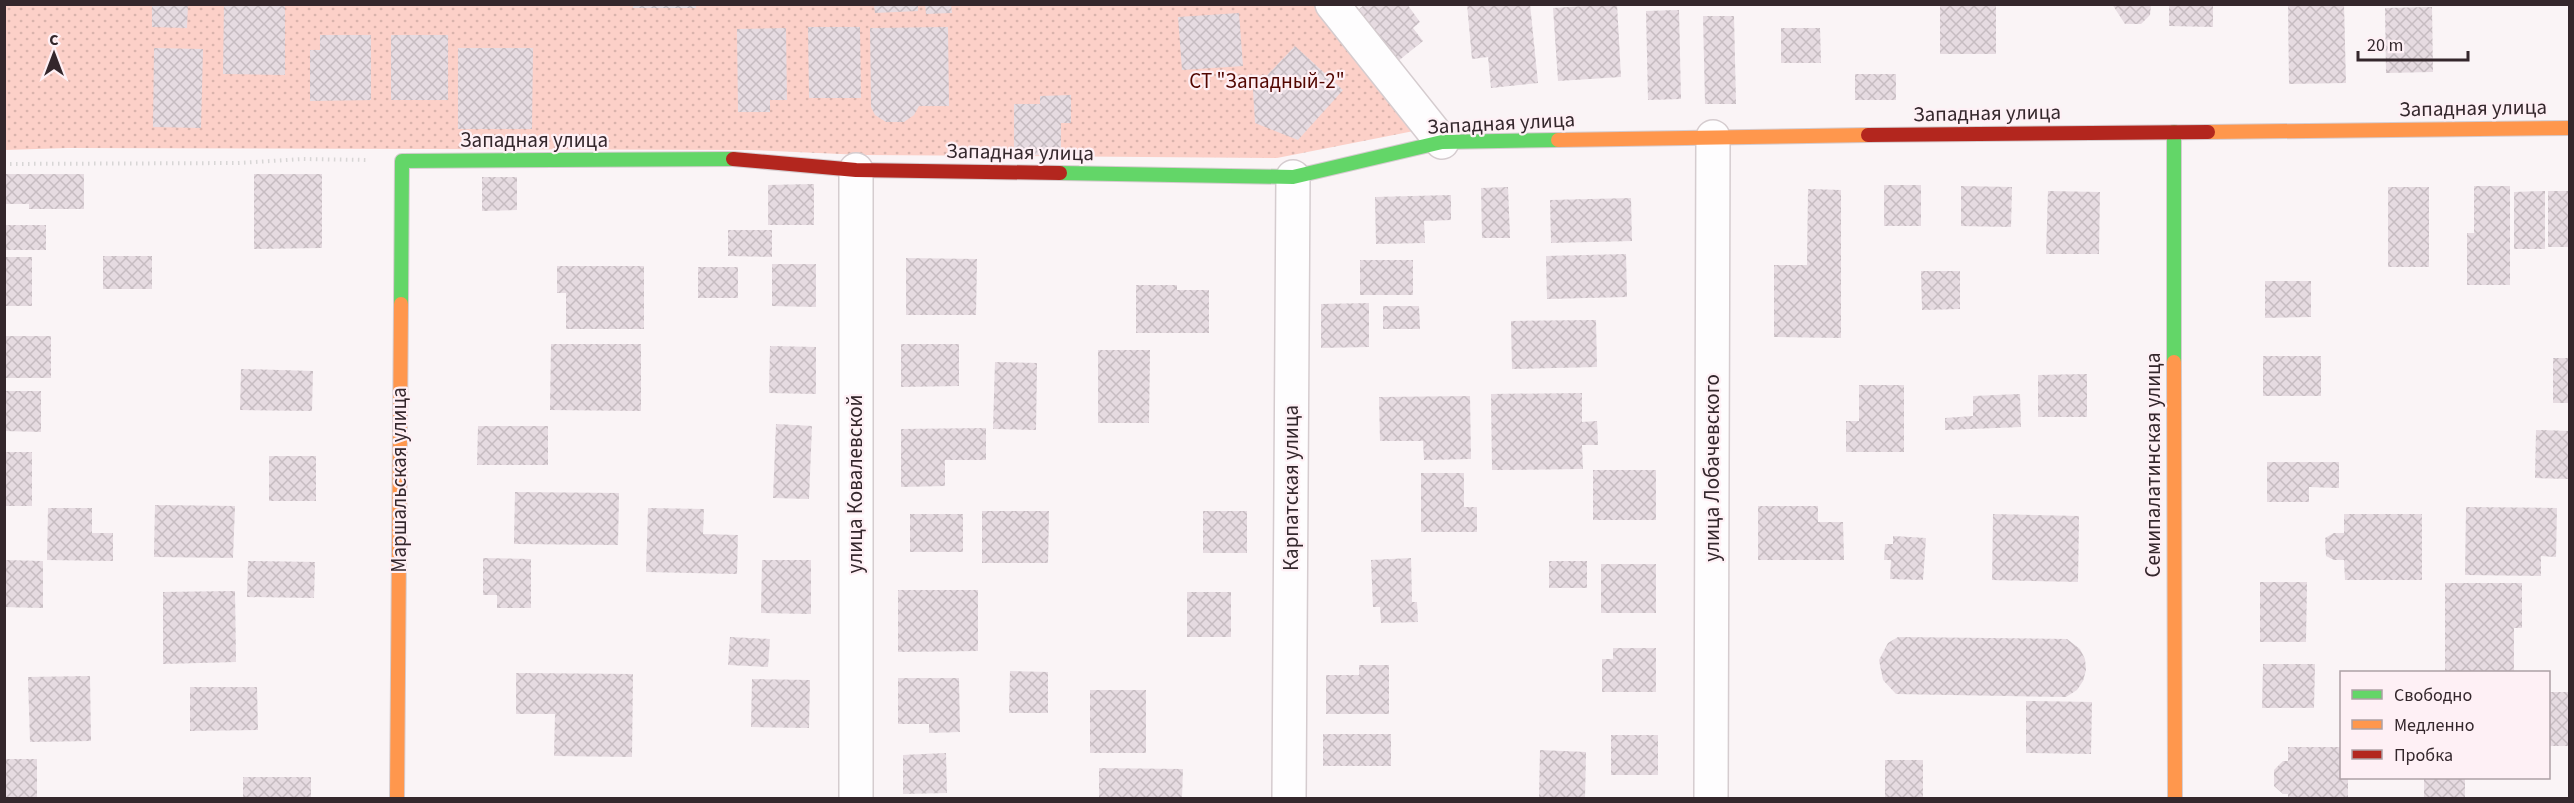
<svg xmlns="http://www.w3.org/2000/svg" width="2574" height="803" viewBox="0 0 2574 803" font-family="'Source Sans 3',sans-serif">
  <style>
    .park { fill: url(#park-dots) }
    .building { fill: url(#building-cross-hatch) }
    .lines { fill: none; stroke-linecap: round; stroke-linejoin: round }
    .street-casing { stroke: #d5cccf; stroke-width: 36 }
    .fast-casing { stroke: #d5cccf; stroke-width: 16 }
    .slow-casing { stroke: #d5cccf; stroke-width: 16 }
    .jam-casing { stroke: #d5cccf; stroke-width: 16 }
    .path { stroke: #d8d6d6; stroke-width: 4; stroke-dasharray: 1.5 4.5; stroke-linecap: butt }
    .street { stroke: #fefdfe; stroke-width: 33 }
    .fast { stroke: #63d668; stroke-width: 14 }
    .slow { stroke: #ff974d; stroke-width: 14 }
    .jam { stroke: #b3261e; stroke-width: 14 }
    .labels { text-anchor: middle; stroke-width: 4.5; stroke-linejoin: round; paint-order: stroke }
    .park-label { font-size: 21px; fill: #520600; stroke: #fef0f5 }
    .street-label { font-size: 21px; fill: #34272c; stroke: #fef0f5 }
  </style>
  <defs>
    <pattern id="park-dots" width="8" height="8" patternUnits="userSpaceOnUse" patternTransform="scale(1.5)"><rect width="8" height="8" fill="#fcd0c8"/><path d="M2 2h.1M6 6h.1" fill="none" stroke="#d9b3ac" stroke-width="1.8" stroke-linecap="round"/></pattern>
    <pattern id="building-cross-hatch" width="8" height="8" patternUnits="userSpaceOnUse" patternTransform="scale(1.5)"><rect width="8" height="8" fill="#e6dbe1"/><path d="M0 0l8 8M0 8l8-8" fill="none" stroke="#c6bcc1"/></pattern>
  </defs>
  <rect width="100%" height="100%" fill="#faf4f6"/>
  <!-- park -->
  <path class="park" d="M4,5H1336L1429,128L1277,158L863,155L751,150L68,148L5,150Z"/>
  <!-- building -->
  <path class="building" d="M152,4H188L187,28L152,27Z
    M224,4H285V75L223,74Z
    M633,4H696V8H633Z
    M925,4H951L952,13L926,14Z
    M1365,4H1407L1420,22L1413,28L1423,41L1397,62L1357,11Z
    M1467,4H1530L1538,83L1491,88L1488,57L1472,59Z
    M1617,4L1621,77L1558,81L1553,8Z
    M1940,4H1996V54H1940Z
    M2112,4H2151L2150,15L2141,24H2125Z
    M2288,4H2344L2346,83L2289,84Z
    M874,5H918V11L875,13Z
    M2169,5H2213V27L2169,26Z
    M2432,7L2433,72L2386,73L2385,8Z
    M1679,10L1681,99L1648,100L1646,11Z
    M1239,13L1243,66L1182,70L1178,17Z
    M1703,16H1734L1736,104H1705Z
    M808,27H860L861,98H809Z
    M948,27L949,106H919L914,115L904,122H886L875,115L871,107L870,28Z
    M786,28L787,100H770V112H738L737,29Z
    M1781,28H1820L1821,63H1781Z
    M320,35H371V100L310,101V50H320Z
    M391,35H448V100H391Z
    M1295,46L1343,90L1298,140L1255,123L1253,90Z
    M154,48L203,49L201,128L153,127Z
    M458,48H533L532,129H458Z
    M1855,74H1896V100H1855Z
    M1071,95V123H1061V155H1014V104H1040V96Z
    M4,174H84V209H29V204H4Z
    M254,174H322V248L254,249Z
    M482,177H517V210L482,211Z
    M814,184V225H768V185Z
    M1884,185H1921V226H1884Z
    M1961,186L2012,187L2011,227L1961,226Z
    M2474,186H2510V285H2467V233H2474Z
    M1508,187L1510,238H1482L1481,188Z
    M2388,187H2429V267H2388Z
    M1808,189L1841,190V338L1774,337V265H1807Z
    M2048,191L2100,192L2099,254H2046Z
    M2545,191V249H2514V192Z
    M2548,191H2570V247H2548Z
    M1451,195V220L1424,221L1425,243L1376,244L1375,197Z
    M1631,198L1632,241L1551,243L1550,200Z
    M4,225H46V250H4Z
    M728,230H772V257L728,256Z
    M1626,254L1627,297L1547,299L1546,256Z
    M103,256H152V289H103Z
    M4,257H32V306H4Z
    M906,258L977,259L976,315H906Z
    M1360,260H1413V295H1360Z
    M772,264H816V307L772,306Z
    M557,266H644V329H566V293H557Z
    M698,267H738V298H698Z
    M1921,271H1960V309L1922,310Z
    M2265,281H2311V317L2265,318Z
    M1136,285H1177V290H1209V333H1136Z
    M1369,303V347L1321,348V304Z
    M1383,306H1419L1420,329H1383Z
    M1596,320L1597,367L1512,369L1511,321Z
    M4,336H51V378H4Z
    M551,344H641V411L550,410Z
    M901,344H959V386L901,387Z
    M770,346L816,347V394L769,393Z
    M1098,350H1150L1149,423H1098Z
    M2263,356H2321V396H2263Z
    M2553,358H2570V403H2553Z
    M995,362L1037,363L1036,430L993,429Z
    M241,369L313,371L312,411L240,410Z
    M2087,374V417H2038V375Z
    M1859,385H1904V452H1846V421H1859Z
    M4,391H41V432L4,431Z
    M1582,393V422L1597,421L1598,445H1582L1583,469L1492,470L1491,394Z
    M2020,394L2021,427L1945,430V418L1973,416V396Z
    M1470,396L1471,459L1424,460L1423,441H1380L1379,397Z
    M776,424L812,426L809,499L773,498Z
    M478,426H548V465H477Z
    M986,428V460H945V486L901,487V429Z
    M2536,430L2570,431V479L2535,478Z
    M4,452H32V506H4Z
    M269,456H316V501H269Z
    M2267,462H2339V488L2309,487V502H2267Z
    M1593,470H1656V520H1593Z
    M1421,473H1464V507H1477V532H1421Z
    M515,492L619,493L618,545L514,544Z
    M155,505L235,506L233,558L154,557Z
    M1758,506H1818V522H1843L1844,560H1758Z
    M2466,507L2557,508L2556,557L2541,556V576L2465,575Z
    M48,508H92V533H113V561L47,560Z
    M648,508L704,509L703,534L738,535L737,574L646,572Z
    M982,511H1049L1048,563H982Z
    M1203,511H1247V553H1203Z
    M910,514H963V552H910Z
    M1993,514L2079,516L2078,582L1992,580Z
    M2344,514H2422V580H2345L2344,560H2334L2326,556L2325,538L2334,533H2344Z
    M1893,536L1926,538L1923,580L1890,579L1891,560H1884L1885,544H1893Z
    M483,558L531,559V608H497V595H483Z
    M1411,558L1412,602H1417L1418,622L1381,623L1380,607H1373L1371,560Z
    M4,560L43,561V608L4,607Z
    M762,560H811V614L761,613Z
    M248,561L315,562L314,598L247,597Z
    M1549,561H1587V588H1549Z
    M1601,564H1656V613H1601Z
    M2260,582H2307L2306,642H2260Z
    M2445,583H2522V628H2514V672H2445Z
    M898,590H978V651L898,652Z
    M235,591L236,662L163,664V592Z
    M1187,592H1231V637H1187Z
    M730,637L770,639L768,667L728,665Z
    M1898,637L2067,639L2080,649L2085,659L2086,670L2083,681L2077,690L2066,697L1896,694L1883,680L1879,660L1888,643Z
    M1613,648H1656V692H1602V659H1613Z
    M2263,664H2315L2314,708H2262Z
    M1359,665H1389V714H1326V675H1359Z
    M1010,671L1048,672V713H1009Z
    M516,673L633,674L632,757L554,756L555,714H516Z
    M90,676L91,741L30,742L28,677Z
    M898,678H959L960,732L929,733V724H898Z
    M752,679L810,680L809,728L751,727Z
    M190,687H257L258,730L190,731Z
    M1090,690H1146V753H1090Z
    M2548,692H2570V746H2548Z
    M2026,701L2092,702L2091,754L2026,753Z
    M1323,734H1391V766H1323Z
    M1611,735H1658V775H1611Z
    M2288,747H2342V778H2348V798H2288V794H2283L2274,786V770L2283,761H2288Z
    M1540,750L1586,752L1585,798H1539Z
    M946,753L947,793L903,794V755Z
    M4,759H37V798H4Z
    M1885,760H1923V798H1885Z
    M1099,768L1183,769L1182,798H1099Z
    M243,777H311V798H243Z
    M2424,778H2465V798H2424Z"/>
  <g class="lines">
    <!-- street casing -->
    <g class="street-casing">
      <path id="street" d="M1332,4L1442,142
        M856,798V170
        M1289,798L1293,177
        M1711,798L1713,137"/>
    </g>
    <!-- fast casing -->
    <g class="fast-casing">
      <path id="fast" d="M2174,132V362
        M1060,173L1293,177L1442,142L1558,140
        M401,304L402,161L733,159"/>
    </g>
    <!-- slow casing -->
    <g class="slow-casing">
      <path id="slow" d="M2208,132L2570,128
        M1558,140L1868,135
        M2174,362L2175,798
        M397,798L401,304"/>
    </g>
    <!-- jam casing -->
    <g class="jam-casing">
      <path id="jam" d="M1868,135L2208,132
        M733,159L856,170L1060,173"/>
    </g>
    <!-- path -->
    <path class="path" d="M4,164L238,163L303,159L368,160"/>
    <!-- street -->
    <use href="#street" class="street"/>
    <!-- fast -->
    <use href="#fast" class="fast"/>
    <!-- slow -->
    <use href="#slow" class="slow"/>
    <!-- jam -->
    <use href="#jam" class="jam"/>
  </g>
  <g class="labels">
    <!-- park labels -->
    <g class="park-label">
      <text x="1267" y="88">СТ "Западный-2"</text>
    </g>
    <!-- street labels -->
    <g class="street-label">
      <text transform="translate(2473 108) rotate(-1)" y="7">Западная улица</text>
      <text transform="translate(1987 113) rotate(-1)" y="7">Западная улица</text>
      <text transform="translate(1501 123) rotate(-3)" y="7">Западная улица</text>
      <text x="534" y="147">Западная улица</text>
      <text transform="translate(1020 152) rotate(1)" y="7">Западная улица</text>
      <text transform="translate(2153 465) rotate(-90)" y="7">Семипалатинская улица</text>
      <text transform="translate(1712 468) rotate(-90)" y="7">улица Лобачевского</text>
      <text transform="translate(399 480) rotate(-90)" y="7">Маршальская улица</text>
      <text transform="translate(855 484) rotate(-90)" y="7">улица Ковалевской</text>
      <text transform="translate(1291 488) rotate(-90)" y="7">Карпатская улица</text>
    </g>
  </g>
  <!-- border -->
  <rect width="2574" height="803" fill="none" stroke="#34272c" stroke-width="12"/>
  <!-- legend -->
  <rect x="2340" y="671" width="210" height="108" fill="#fef0f5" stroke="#ada0a5" stroke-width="1.5"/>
  <rect x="2352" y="690" width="30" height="9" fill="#63d668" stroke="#ada0a5" stroke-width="1.5"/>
  <text x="2394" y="701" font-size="18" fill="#34272c">Свободно</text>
  <rect x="2352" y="720" width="30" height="9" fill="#ff974d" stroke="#ada0a5" stroke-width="1.5"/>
  <text x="2394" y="731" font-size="18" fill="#34272c">Медленно</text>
  <rect x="2352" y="750" width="30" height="9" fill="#b3261e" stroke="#ada0a5" stroke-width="1.5"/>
  <text x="2394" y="761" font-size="18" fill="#34272c">Пробка</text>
  <!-- north arrow -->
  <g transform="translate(54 54)" stroke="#fef0f5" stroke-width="4.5" paint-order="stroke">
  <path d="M0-4.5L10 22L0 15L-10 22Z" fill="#34272c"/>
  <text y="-9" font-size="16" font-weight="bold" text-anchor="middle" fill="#34272c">С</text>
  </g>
  <!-- scale -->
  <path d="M2358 51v9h110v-9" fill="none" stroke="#34272c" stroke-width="3"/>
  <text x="2367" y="51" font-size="18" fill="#34272c" stroke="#fef0f5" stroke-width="4.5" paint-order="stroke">20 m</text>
</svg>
